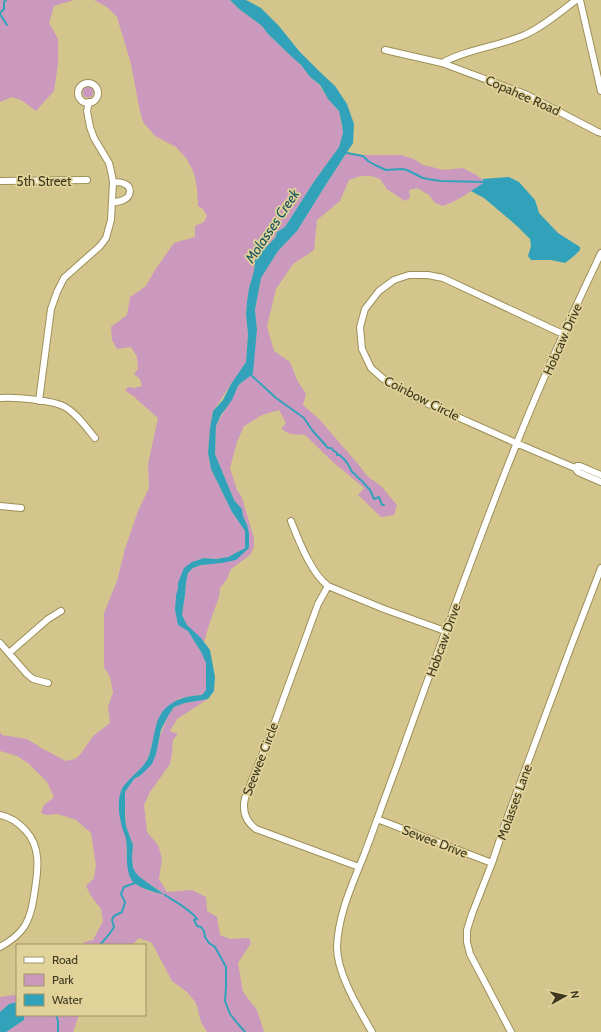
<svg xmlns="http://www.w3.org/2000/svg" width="601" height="1032" viewBox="0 0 601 1032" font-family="Cabin,sans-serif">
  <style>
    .green { fill: #cb99be }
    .water { fill: #32a2bb }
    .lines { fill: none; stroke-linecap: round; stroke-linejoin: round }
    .stream { stroke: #32a2bb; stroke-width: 2 }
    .street-casing { stroke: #9d9058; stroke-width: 8 }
    .street { stroke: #fff; stroke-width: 6 }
    .labels { text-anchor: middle; stroke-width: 3.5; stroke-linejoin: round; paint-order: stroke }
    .street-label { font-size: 13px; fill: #3e3821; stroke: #e0d298 }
    .water-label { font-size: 14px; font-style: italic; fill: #165361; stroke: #e0d298 }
  </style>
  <rect width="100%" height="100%" fill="#d3c58c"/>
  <!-- green -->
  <path class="green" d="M0,0H74L54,6L49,23L58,39V64L54,91L36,111L21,100L12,97L0,102Z
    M94,0H230L239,9L262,26L268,34L293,58L301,65L310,77L319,85L328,99L339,111L343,133L339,147L313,183L285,227L277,232L275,238L262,251L255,260L254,271L249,288L247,302L246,315L248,334L246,362L213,411L210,428L208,453L211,469L232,512L245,531V548L228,557L216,559L204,558L192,562L176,604L188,631L201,652L206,663V690L202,695L191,696L178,699L154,737L149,755L145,764L128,782L120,797V817L126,837L127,863L135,884L152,892L164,894L141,878L136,873L133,868L132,858L133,845L126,826L125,805V792L134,779L141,775L159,741L160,736L168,716L174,707L185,703L208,699L177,719L170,731L178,734L173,740L172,753L170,764L150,792L144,805L147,832L158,845L162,858L159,879L167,892L192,890L206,897L207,911L217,917L220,935L230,939L249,938L251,943L238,963L243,992L257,1010L264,1032H207L201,1022L196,1003L187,992L172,981L152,943L139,938L132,945H84V942L93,940L103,921L101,909L91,896L86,886L94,878L96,865L91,833L76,820L58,814L47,815L41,813L44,805L54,797L47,782L28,763L17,756L0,751V732L2,735L27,739L43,749L66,761L75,759L80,755L93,736L110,723L108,707L113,692L110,677L104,667V613L117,581L125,549L138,511L149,488L148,464L158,418L132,395L127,392L125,389L129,387L134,388L142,386L140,379L134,374L138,369L137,357L131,347L117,349L112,340L111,327L127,315L130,297L146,286L155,270L174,243L195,237V226L204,222L207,216L203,209L198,206L197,188L194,173L186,158L176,147L155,136L143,122L139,107L131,64L117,17L107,7Z
    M82.5 92a5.5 5.5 0 1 1 11 0a5.5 5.5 0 1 1-11 0Z
    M347,153L359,155H401L414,159L423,165L444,170L463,168L476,175L486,182C471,190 459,201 443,206L435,203L429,195L417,188L409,190L410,198L405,201L387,189L380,179L371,176H361L349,180L340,201L317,220L314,250L293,264L276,289L267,326L274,351L290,362L297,380L306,394L303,405L320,420L358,464L367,476L381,486L397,505L394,515L381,517L358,495L364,488L333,462L305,435L290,434L281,429L286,423L279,410L262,415L244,426L237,442L230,468L237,490L242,498L254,538V547L250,555L231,569L227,579L220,588L219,597L210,622L204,642L186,624L182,615L185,595L186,580L188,573L193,568L201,565L222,563L249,548V533L247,525L243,516L242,509L234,500L215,454L216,426L238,386L242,382L255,344L257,329L255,310L261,278L278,251L297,231L325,186Z
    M13,995L17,996V1003L9,1004L0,1012V997Z
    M24,1015H79L73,1032H6L24,1020Z"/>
  <!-- water -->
  <path class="water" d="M230,0H246L261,8L279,26L299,51L319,71L335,86L347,104L354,124L353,143L325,186L297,231L278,251L261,278L255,310L257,329L253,373L249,377L242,382L238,386L232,400L221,415L216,426L215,454L234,500L242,509L243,516L247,525L249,533V548L236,560L222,563L201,565L193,568L188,573L186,582L185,595L182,615L187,625L201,638L210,650L215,677L214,691L208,699L185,703L174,707L168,716L161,730L156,754L152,764L141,775L134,779L125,792V815L126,826L133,845L132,858L133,868L136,873L141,878L165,895C157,893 140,888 134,883C124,873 128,851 126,839C125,835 123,831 122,827C119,816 117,802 121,791C126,779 142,771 148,758C152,748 153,737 156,726C162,703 181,696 202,695L206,690V663L201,652L188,631L178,625L175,610L176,596L178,588V583L184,568L192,562L204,558L216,559L228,557L245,548V531L232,512L211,469L208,453L210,428L213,411L223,400L231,384L246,362L248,334L246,315L247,302L249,288L254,271L255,260L262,251L275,238L277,232L285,227L313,183L339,147L343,133L342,125L339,111L328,99L320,85L310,77L301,65L293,58L268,34L262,26L239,9Z
    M509,177L519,182L535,200L539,213L558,233L580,247V250L574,256L565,263L551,260H531L528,256L531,246L530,239L517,226L484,198L471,191L485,182L482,179Z
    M17,1002V1015H24V1020L6,1032H0V1012L9,1004Z"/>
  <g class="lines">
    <!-- stream -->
    <path class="stream" d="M0,13L4,9V2L6,0
      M0,14L7,25
      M347,153L363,156L368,161L375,165L386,170L402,169L407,170L423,178L428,179L441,181L486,182
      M251,375L276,398L304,418L312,430L328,448H331L334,451L337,453V455H340C341,457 343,458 344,459C348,463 350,468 352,472C356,474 358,479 361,480L370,490L374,499L379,497L382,505H384
      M165,895C174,901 191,910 197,919L194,920L197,926L201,927L204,931L205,937L209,943L215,947L226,967V988L225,1001L230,1014L238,1024L245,1032
      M100,945C105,939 110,934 114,927L112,920L114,916L122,912L125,902L121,894L124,887L135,883
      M56,1015L58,1021V1032"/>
    <!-- street casing -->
    <g class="street-casing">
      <path id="street" d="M580,0L601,91
        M385,50L442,63C467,49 496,47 522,36C540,29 560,12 576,0
        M442,63L525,94L598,132L601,133
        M78 93a10 10 0 1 1 20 0a10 10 0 1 1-20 0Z
        M0,181L87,180
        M112,202C117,202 121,202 125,199C131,196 132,187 125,184C122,182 117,182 113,182
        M563,334L443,278L428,275H409L394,280L379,291L365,309L360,327L362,349L371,368L387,382L424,402L516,443L575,468L578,472L601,482
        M0,398C14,397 53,400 65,407C77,414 86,427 95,438
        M39,401L51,309L57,292L64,278L100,246L106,238L111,220L113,182L111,171L109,163L94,138L90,127L87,111L89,102
        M575,468L577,466H580L601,475
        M0,506L21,508
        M291,521C299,541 311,573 328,586L384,609L445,631
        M328,586L318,604L272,730L245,798C242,811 245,821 256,829L359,867
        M0,643L27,674L33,679L48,683
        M9,653L48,619L61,611
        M0,815C11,817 18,822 26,831C41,847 38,869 35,889C33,903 31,916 24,927C18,936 9,942 0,947
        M377,819L492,863
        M372,1032C359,1009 337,974 337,947C338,915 352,885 364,855C375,826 385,797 396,768C435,660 473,552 516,445C542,380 571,316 601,253
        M511,1032L470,954L467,942V930L472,914L492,863L505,824L570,649L601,568"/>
    </g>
    <!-- street -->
    <use href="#street" class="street"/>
  </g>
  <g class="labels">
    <!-- street labels -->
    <g class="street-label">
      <text transform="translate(523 95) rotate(24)" y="5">Copahee Road</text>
      <text x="44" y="186">5th Street</text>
      <text transform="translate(562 339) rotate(-66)" y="5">Hobcaw Drive</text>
      <text transform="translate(422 398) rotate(27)" y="5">Coinbow Circle</text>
      <text transform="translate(443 640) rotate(-70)" y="5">Hobcaw Drive</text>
      <text transform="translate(260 759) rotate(-69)" y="5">Seewee Circle</text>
      <text transform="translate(514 802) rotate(-70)" y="5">Molasses Lane</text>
      <text transform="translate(435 841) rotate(21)" y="5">Sewee Drive</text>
    </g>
    <!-- water labels -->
    <g class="water-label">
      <text transform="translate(272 226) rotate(-56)" y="5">Molasses Creek</text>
    </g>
  </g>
  <!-- legend -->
  <rect x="16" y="944" width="130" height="72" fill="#e0d298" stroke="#9f9468"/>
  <rect x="24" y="957" width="20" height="6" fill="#ffffff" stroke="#9f9468"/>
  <text x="52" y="964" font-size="12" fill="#3e3821">Road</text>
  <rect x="24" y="974" width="20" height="12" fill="#cb99be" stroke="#9f9468"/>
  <text x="52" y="984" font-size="12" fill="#3e3821">Park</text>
  <rect x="24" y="994" width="20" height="12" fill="#32a2bb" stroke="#9f9468"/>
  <text x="52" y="1004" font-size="12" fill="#3e3821">Water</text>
  <!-- north arrow -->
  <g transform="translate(565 996) rotate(82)" stroke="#e0d298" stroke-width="3" paint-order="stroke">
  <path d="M0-3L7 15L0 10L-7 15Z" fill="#3e3821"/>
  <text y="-6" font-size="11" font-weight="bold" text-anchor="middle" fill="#3e3821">N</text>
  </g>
</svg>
